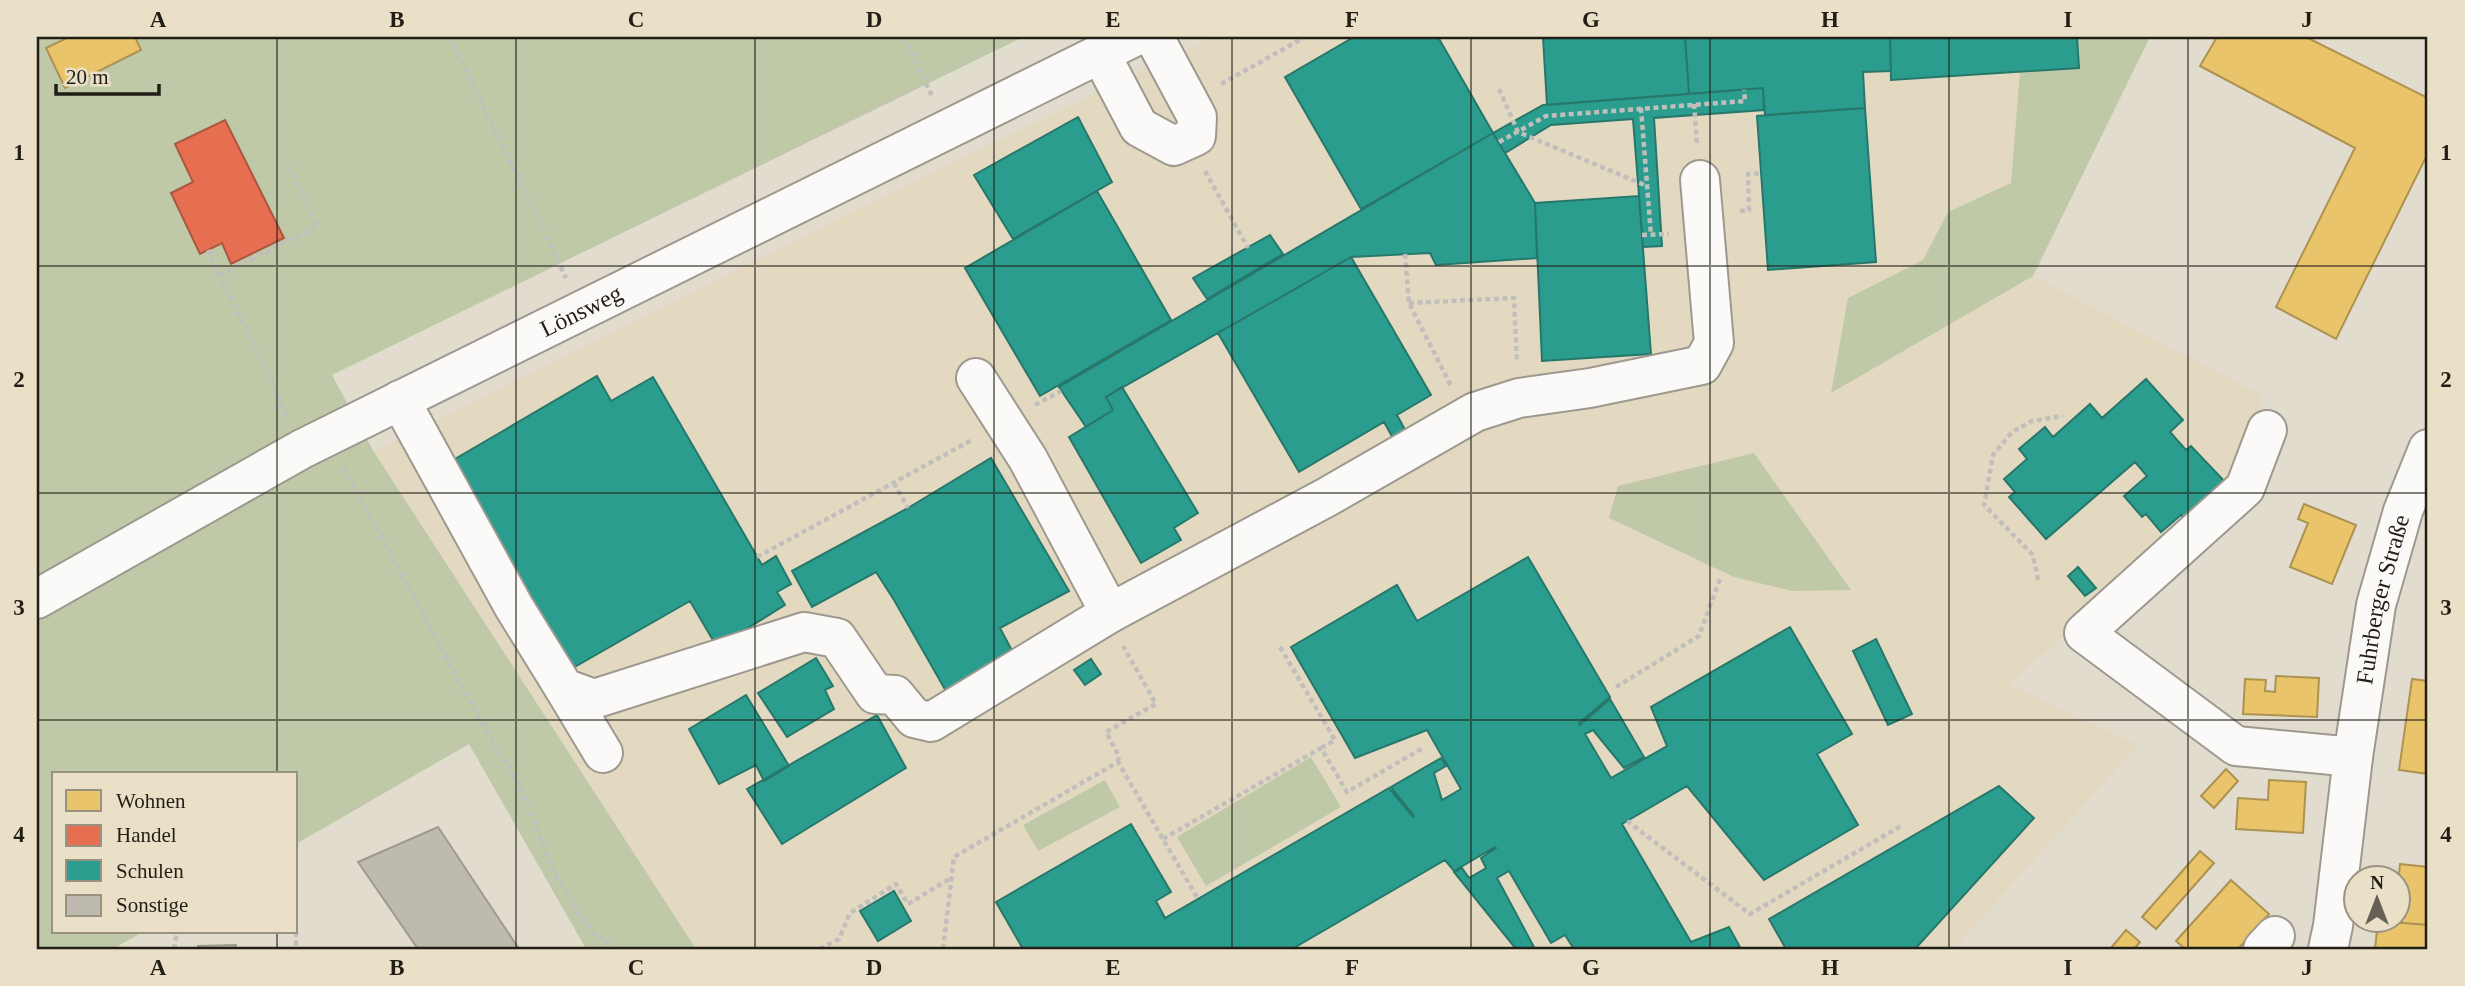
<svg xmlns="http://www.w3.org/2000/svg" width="2465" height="986" viewBox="0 0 2465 986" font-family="'Times New Roman',serif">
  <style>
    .built { fill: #e3d9c1 }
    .green { fill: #bfc9a8 }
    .homes { fill: #e9c46a; stroke: #ad9250; stroke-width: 2 }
    .shops { fill: #e76f51; stroke: #ac573f; stroke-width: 2 }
    .schools { fill: #2a9d8f; stroke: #27776a; stroke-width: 2 }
    .building { fill: #bfbab0; stroke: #9e9a90; stroke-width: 2 }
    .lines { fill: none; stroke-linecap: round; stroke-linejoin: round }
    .minor-casing { stroke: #9d998f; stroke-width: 42 }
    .major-casing { stroke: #9d998f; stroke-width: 42 }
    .path { stroke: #c1bfbb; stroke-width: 4.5; stroke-dasharray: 5 3.5; stroke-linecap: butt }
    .minor { stroke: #fbfaf8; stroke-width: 38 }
    .major { stroke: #fbfaf8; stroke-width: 38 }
    .grid { fill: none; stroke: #211e15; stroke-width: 2; stroke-opacity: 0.55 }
    .labels { text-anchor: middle; stroke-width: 7; stroke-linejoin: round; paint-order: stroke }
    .street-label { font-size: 24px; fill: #211e15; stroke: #eae0c7 }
    .neatline { fill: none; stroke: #211e15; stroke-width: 2.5 }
    .grid-label { font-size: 23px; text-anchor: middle; font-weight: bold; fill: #211e15 }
  </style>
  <rect width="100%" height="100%" fill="#e2dccf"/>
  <!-- built -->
  <path class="built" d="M1212,37H2150L2033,276L2263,396L2243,478L2009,684L2138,745L1954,949H696L374,452L861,207Z"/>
  <!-- green -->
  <path class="green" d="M37,37H1023L332,375L374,452L696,949H586L469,744L296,844V774H54V932H143L113,949H37Z
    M2077,37H2150L2033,276L1831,393L1848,298L1923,260L1948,212L2011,183L2020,72L2079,68Z
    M1754,453L1851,590L1792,591L1734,577L1609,518L1618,486Z
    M1311,757L1341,807L1206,886L1177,837Z
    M1105,780L1120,807L1038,851L1023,825Z"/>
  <!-- homes -->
  <path class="homes" d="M69,37H135L141,50L65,88L46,48Z
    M2217,37H2306L2428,98V153L2336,339L2276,307L2355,148L2200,66Z
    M2304,504L2356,525L2332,584L2290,567L2308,523L2298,519Z
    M2276,676L2319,678L2317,717L2243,714L2245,679L2266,680L2265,691L2275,692Z
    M2412,679L2428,681V774L2399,770Z
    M2226,769L2238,781L2214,808L2201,796Z
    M2269,780L2306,782L2303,833L2236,829L2238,798L2268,800Z
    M2200,851L2214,863L2156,929L2142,917Z
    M2400,864L2428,867V925L2378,921L2398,920V878H2382V874L2399,875Z
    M2231,880L2269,914L2238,949H2185L2176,941Z
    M2378,921L2428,925V949H2375Z
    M2126,930L2140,942L2134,949H2110Z"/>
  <!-- shops -->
  <path class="shops" d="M225,120L284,238L231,264L222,243L200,254L171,193L193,182L175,144Z"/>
  <!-- schools -->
  <path class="schools" d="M1354,37H1438L1493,133L1361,209L1285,77Z
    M1543,37H1685L1689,94L1547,105Z
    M1685,37H1890L1891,71L1863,72L1865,108L1765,115L1763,88L1689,94Z
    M1890,37H2077L2079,68L1891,80Z
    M1763,88L1764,110L1654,118L1662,246L1643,247L1633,119L1551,125L1505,153L1493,133L1543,105Z
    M1865,108L1876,262L1768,270L1757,116Z
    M1078,117L1112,182L1013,239L974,175Z
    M1493,133L1535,203L1537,258L1436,265L1430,253L1351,257L1106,397L1113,410L1086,427L1059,387Z
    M1097,191L1171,320L1040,396L965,268Z
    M1639,196L1651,354L1542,361L1535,203Z
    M1270,235L1283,254L1207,299L1193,278Z
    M1351,257L1431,395L1397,415L1410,439L1398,447L1384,422L1299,472L1218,333Z
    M597,376L611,401L653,377L762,565L776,556L791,584L777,592L785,605L717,647L690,601L566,672L448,463Z
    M2146,379L2183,420L2170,432L2186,450L2191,446L2227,484L2185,520L2181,515L2161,532L2146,514L2142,517L2124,496L2147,476L2135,462L2046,539L2009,497L2015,492L2004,479L2027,459L2019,449L2045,427L2053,437L2090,404L2102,418Z
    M1122,387L1198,513L1174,528L1181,540L1141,563L1069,437L1113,410L1106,397Z
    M991,458L1069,591L1000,628L1018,662L951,700L894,600L876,572L812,607L792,571L908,508Z
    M1528,557L1610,697L1579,723L1580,725L1610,699L1644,757L1624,768L1593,730L1585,734L1611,778L1667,746L1651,707L1790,627L1852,734L1817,754L1858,825L1764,880L1687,786L1622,824L1691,942L1729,927L1741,949H1574L1565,935L1551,943L1509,871L1497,878L1535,949H1516L1454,872L1462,868L1469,878L1486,868L1481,858L1496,848L1495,847L1454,871L1445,860L1292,949H1023L996,902L1131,824L1171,892L1156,901L1165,918L1389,788L1413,817L1414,816L1391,787L1441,758L1446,766L1434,773L1442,800L1461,789L1427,730L1355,758L1291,647L1397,585L1417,621Z
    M2078,567L2096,588L2085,596L2068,576Z
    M1876,639L1912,714L1888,725L1853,651Z
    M816,658L833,686L825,690L834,709L787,737L758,693Z
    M1091,659L1101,674L1085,685L1074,670Z
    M746,695L789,766L764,781L756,765L719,784L689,729Z
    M877,715L906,768L782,844L747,789Z
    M1999,786L2034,818L1915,949H1786L1769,919Z
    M894,891L911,921L878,941L860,911Z"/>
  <!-- building -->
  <path class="building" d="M438,827L519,949H418L358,862Z
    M236,945V949H198V946Z"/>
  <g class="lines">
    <!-- minor casing -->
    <g class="minor-casing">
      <g id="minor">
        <path d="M1100,53L1139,127L1174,146L1196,136L1197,117L1154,37"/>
        <path d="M976,378L1028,459L1110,613L1327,497L1475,412L1519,398L1590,388L1702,365L1714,343L1700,180"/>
        <path d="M400,400L514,607L564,688L594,699L804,632L837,638L875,694L895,695L914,718L931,722L1110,613"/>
        <path d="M2267,430L2245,488L2084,633L2236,746L2353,757"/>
        <path id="s1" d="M37,599L302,449L1134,37"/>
        <path d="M564,688L603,753"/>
        <path d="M2263,949L2275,936"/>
      </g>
    </g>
    <!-- major casing -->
    <g class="major-casing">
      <g id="major">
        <path id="s2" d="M2328,949L2333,926L2353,757L2376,605L2403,511L2428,449"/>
      </g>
    </g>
    <!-- path -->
    <path class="path" d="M450,37L566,278
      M904,37L932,96
      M1221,84L1305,37
      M1499,89L1518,132L1647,186
      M1694,104L1697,144
      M1641,108L1651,235
      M1499,142L1546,116L1745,101L1744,90
      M1205,171L1248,248
      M1740,211L1749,210L1748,174L1761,173
      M1642,235L1669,234
      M208,250L287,416
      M1405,254L1409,303L1451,386
      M220,275L317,226L287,164
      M1409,303L1514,298L1517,363
      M1035,405L1061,391
      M344,468L480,720L521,788L553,871L592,933L618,949
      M894,483L908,508
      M757,557L972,440
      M2038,580L2033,555L1984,505L1993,455L2012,432L2032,421L2063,416
      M1280,647L1335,740L1321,748
      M1616,687L1699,636L1720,579
      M1118,762L1119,756L1106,732L1156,704L1123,646
      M1627,821L1750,914L1901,826
      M1163,839L1321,748L1347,792L1423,748
      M296,932V949
      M174,949L177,932
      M820,949L839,939L850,913L896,884L908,904L951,878
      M943,949L954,857L1118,762L1198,899"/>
    <!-- minor -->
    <use href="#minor" class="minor"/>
    <!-- major -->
    <use href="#major" class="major"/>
  </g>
  <!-- grid -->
  <path class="grid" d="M277,37V774M516,37V949M755,37V949M994,37V949M1232,37V949M1471,37V949M1710,37V949M1949,37V949M2188,37V949M37,266H2428M37,493H2428M37,720H2428M277,932V949"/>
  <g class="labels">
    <!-- street labels -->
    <g class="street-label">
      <text dy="8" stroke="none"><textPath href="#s1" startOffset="616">Lönsweg</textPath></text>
      <text dy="8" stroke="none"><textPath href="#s2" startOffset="354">Fuhrberger Straße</textPath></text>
    </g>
  </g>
  <!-- border -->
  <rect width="2465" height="986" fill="none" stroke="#eae0c7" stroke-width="77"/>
  <!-- legend -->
  <rect x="52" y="772" width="245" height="161" fill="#eae0c7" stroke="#9a9280" stroke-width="2"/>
  <rect x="66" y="790" width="35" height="21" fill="#e9c46a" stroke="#9a9280" stroke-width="2"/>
  <text x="116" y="808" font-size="21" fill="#211e15">Wohnen</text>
  <rect x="66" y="825" width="35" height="21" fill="#e76f51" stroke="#9a9280" stroke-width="2"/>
  <text x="116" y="842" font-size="21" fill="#211e15">Handel</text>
  <rect x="66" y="860" width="35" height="21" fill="#2a9d8f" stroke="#9a9280" stroke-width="2"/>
  <text x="116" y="878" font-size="21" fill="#211e15">Schulen</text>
  <rect x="66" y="895" width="35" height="21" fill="#bfbab0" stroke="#9a9280" stroke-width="2"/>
  <text x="116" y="912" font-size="21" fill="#211e15">Sonstige</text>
  <!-- north arrow -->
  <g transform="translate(2377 899)"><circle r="33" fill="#eae0c7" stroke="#9a9280" stroke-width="2"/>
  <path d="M0-5L12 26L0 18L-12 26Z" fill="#656056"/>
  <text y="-10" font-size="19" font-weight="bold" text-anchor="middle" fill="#211e15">N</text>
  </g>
  <!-- scale -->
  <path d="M56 84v10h103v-10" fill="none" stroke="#211e15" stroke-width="3.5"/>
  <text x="66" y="84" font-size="21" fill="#211e15" stroke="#eae0c7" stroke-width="5" paint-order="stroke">20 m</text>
  <rect x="38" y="38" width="2388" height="910" class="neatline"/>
  <g class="grid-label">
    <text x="158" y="27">A</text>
    <text x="397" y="27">B</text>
    <text x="636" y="27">C</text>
    <text x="874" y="27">D</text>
    <text x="1113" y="27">E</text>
    <text x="1352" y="27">F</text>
    <text x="1591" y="27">G</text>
    <text x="1830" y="27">H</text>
    <text x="2068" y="27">I</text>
    <text x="2307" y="27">J</text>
    <text x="19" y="160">1</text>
    <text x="2446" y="160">1</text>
    <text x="19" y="387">2</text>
    <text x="2446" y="387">2</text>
    <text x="19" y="615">3</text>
    <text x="2446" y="615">3</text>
    <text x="19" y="842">4</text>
    <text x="2446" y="842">4</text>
    <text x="158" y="975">A</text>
    <text x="397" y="975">B</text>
    <text x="636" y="975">C</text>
    <text x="874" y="975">D</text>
    <text x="1113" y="975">E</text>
    <text x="1352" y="975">F</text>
    <text x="1591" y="975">G</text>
    <text x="1830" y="975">H</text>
    <text x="2068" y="975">I</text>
    <text x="2307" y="975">J</text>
  </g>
</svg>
